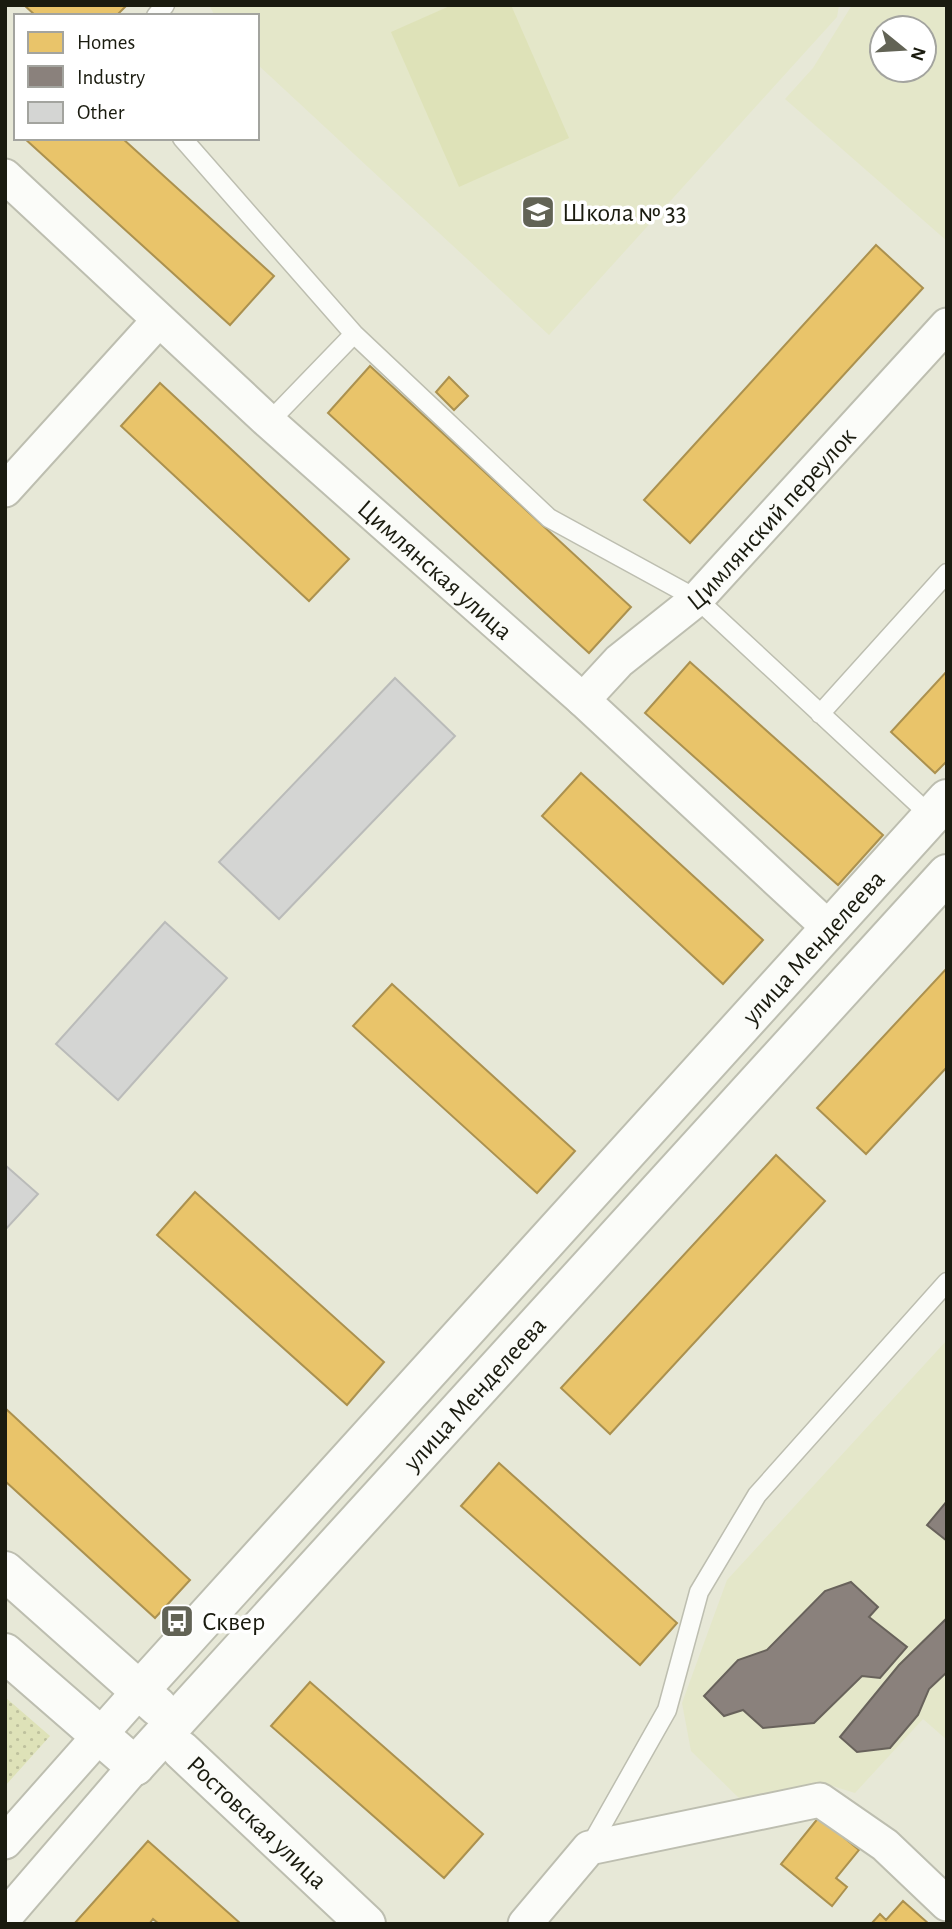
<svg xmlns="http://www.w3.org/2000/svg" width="952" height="1929" viewBox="0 0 952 1929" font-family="'Alegreya Sans',sans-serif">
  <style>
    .built { fill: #e4e7c9; fill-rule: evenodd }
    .park { fill: url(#park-dots) }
    .pitch { fill: #dee2b8 }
    .homes { fill: #e9c46a; stroke: #ab914f; stroke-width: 2 }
    .industry { fill: #8a817c; stroke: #68625b; stroke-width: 2 }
    .building { fill: #d4d5d3; stroke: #babbb9; stroke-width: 2 }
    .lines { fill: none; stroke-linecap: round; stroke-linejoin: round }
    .service-casing { stroke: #bdbeb0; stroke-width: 21 }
    .minor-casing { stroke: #bdbeb0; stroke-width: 37 }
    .tertiary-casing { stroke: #bdbeb0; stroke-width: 42 }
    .service { stroke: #fbfcf9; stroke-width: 18 }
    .minor { stroke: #fbfcf9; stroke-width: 33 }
    .tertiary { stroke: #fbfcf9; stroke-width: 38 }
    .labels { text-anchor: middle; stroke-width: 7; stroke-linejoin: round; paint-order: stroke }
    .poi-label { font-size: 26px; fill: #1a1b0f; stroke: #fff; text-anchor: start }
    .street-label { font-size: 26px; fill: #1a1b0f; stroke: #fff }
  </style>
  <defs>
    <pattern id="park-dots" width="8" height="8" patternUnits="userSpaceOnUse" patternTransform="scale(1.75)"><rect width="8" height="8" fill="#dee2b8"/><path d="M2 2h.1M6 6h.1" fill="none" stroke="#bec19d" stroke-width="1.8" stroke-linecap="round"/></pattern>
  </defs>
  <rect width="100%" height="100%" fill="#e7e8d7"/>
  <!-- built -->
  <path class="built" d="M209,5H839L837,17L549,335L257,64V16H215Z
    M852,5H947V241L785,99L813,68ZM882,28H924V70H882Z
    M947,1340V1740L923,1719L855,1793L826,1784L743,1802L691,1751L682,1703L727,1580Z"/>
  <!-- park -->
  <path class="park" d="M5,1697L50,1736L5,1786Z"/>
  <!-- pitch -->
  <path class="pitch" d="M452,5H511L569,138L459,187L391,32Z"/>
  <!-- homes -->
  <path class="homes" d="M24,5H123L125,7L116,16H36Z
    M24,138H122L274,276L230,325Z
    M876,245L923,288L690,543L644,500Z
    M370,366L631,607L589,653L328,413Z
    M449,377L468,396L454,410L436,392Z
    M160,383L349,559L309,601L121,426Z
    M690,662L883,835L838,885L645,713Z
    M947,671V761L935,773L891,732Z
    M581,773L763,940L723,984L542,816Z
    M947,968V1067L866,1154L817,1108Z
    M392,984L575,1151L537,1193L353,1026Z
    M776,1155L825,1201L610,1434L561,1388Z
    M195,1192L384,1362L347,1405L157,1235Z
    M5,1408L190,1580L155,1618L5,1481Z
    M499,1463L677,1623L640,1665L461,1506Z
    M310,1682L483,1834L444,1878L271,1726Z
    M819,1817L859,1850L836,1878L847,1887L832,1906L781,1864Z
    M148,1841L241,1924H159L153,1919L149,1924H74Z
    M903,1901L929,1924H871L880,1914L886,1920Z"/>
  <!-- industry -->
  <path class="industry" d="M947,1501V1541L927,1525Z
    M851,1582L878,1607L869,1617L907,1647L880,1678L862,1676L814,1723L763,1728L743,1710L724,1716L704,1696L738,1660L767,1650L825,1591Z
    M947,1618V1672L929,1689L918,1715L890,1748L857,1752L840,1737L899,1665Z"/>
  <!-- building -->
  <path class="building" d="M395,678L455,736L279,919L219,862Z
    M165,922L227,978L118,1100L56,1044Z
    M5,1165L38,1194L5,1230Z"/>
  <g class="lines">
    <!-- service casing -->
    <g class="service-casing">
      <path id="service" d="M156,16L165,5
        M182,138L354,334L549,518L697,599L931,816
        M269,422L354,334
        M820,714L947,573
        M589,1848L667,1710L699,1592L757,1495L947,1282"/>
    </g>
    <!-- minor casing -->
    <g class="minor-casing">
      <g id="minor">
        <path id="s1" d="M5,176L269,422L583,700L829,928"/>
        <path d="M5,490L159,320"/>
        <path id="s2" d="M583,700L619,661L697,599L947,325"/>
        <path d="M5,1842L139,1691"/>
        <path d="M5,1917L135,1766"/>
        <path d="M525,1924L589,1848L820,1800L885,1845L947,1904"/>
      </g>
    </g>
    <!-- tertiary casing -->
    <g class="tertiary-casing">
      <g id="tertiary">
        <path d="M5,1571L158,1707"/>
        <path d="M5,1653L135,1766"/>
        <path id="s3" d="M139,1691L947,799"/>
        <path id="s4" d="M181,1750L366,1924"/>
        <path id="s5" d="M135,1766L947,874"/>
      </g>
    </g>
    <!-- service -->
    <use href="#service" class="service"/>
    <!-- minor -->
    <use href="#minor" class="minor"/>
    <!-- tertiary -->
    <use href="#tertiary" class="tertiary"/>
  </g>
  <!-- icons -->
  <defs>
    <g id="school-square" transform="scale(1.75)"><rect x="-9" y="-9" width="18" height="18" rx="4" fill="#626355" stroke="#fff"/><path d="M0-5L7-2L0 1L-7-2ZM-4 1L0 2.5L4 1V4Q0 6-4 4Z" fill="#fff"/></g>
    <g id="bus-square" transform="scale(1.75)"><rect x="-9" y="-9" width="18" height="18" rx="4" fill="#626355" stroke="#fff"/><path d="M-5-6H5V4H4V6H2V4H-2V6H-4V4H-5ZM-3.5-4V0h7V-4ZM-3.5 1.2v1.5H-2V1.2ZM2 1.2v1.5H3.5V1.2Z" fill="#fff"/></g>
  </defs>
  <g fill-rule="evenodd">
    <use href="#school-square" x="538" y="212"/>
    <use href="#bus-square" x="177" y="1621"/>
  </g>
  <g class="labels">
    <!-- poi labels -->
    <g class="poi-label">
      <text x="562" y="221">Школа № 33</text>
      <text x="202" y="1630">Сквер</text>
    </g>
    <!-- street labels -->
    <g class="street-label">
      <text dy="9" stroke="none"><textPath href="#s2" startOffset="262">Цимлянский переулок</textPath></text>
      <text dy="9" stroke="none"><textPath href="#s1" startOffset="583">Цимлянская улица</textPath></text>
      <text dy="9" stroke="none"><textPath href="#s3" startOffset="1004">улица Менделеева</textPath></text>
      <text dy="9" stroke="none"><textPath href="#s5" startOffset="504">улица Менделеева</textPath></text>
      <text dy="9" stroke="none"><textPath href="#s4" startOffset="105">Ростовская улица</textPath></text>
    </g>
  </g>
  <!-- border -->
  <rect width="952" height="1929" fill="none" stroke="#1a1b0f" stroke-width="14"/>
  <!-- legend -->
  <rect x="14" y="14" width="245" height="126" fill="#ffffff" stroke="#a3a49f" stroke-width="2"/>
  <rect x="28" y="32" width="35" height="21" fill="#e9c46a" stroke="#a3a49f" stroke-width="2"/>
  <text x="77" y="49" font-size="21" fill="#1a1b0f">Homes</text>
  <rect x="28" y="66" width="35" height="21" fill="#8a817c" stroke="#a3a49f" stroke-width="2"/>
  <text x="77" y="84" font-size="21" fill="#1a1b0f">Industry</text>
  <rect x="28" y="102" width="35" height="21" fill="#d4d5d3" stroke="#a3a49f" stroke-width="2"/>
  <text x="77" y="119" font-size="21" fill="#1a1b0f">Other</text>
  <!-- north arrow -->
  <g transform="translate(903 49) rotate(108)"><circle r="33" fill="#ffffff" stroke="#a3a49f" stroke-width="2"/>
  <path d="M0-5L12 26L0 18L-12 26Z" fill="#626355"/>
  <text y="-10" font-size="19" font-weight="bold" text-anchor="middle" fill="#1a1b0f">N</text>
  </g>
</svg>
